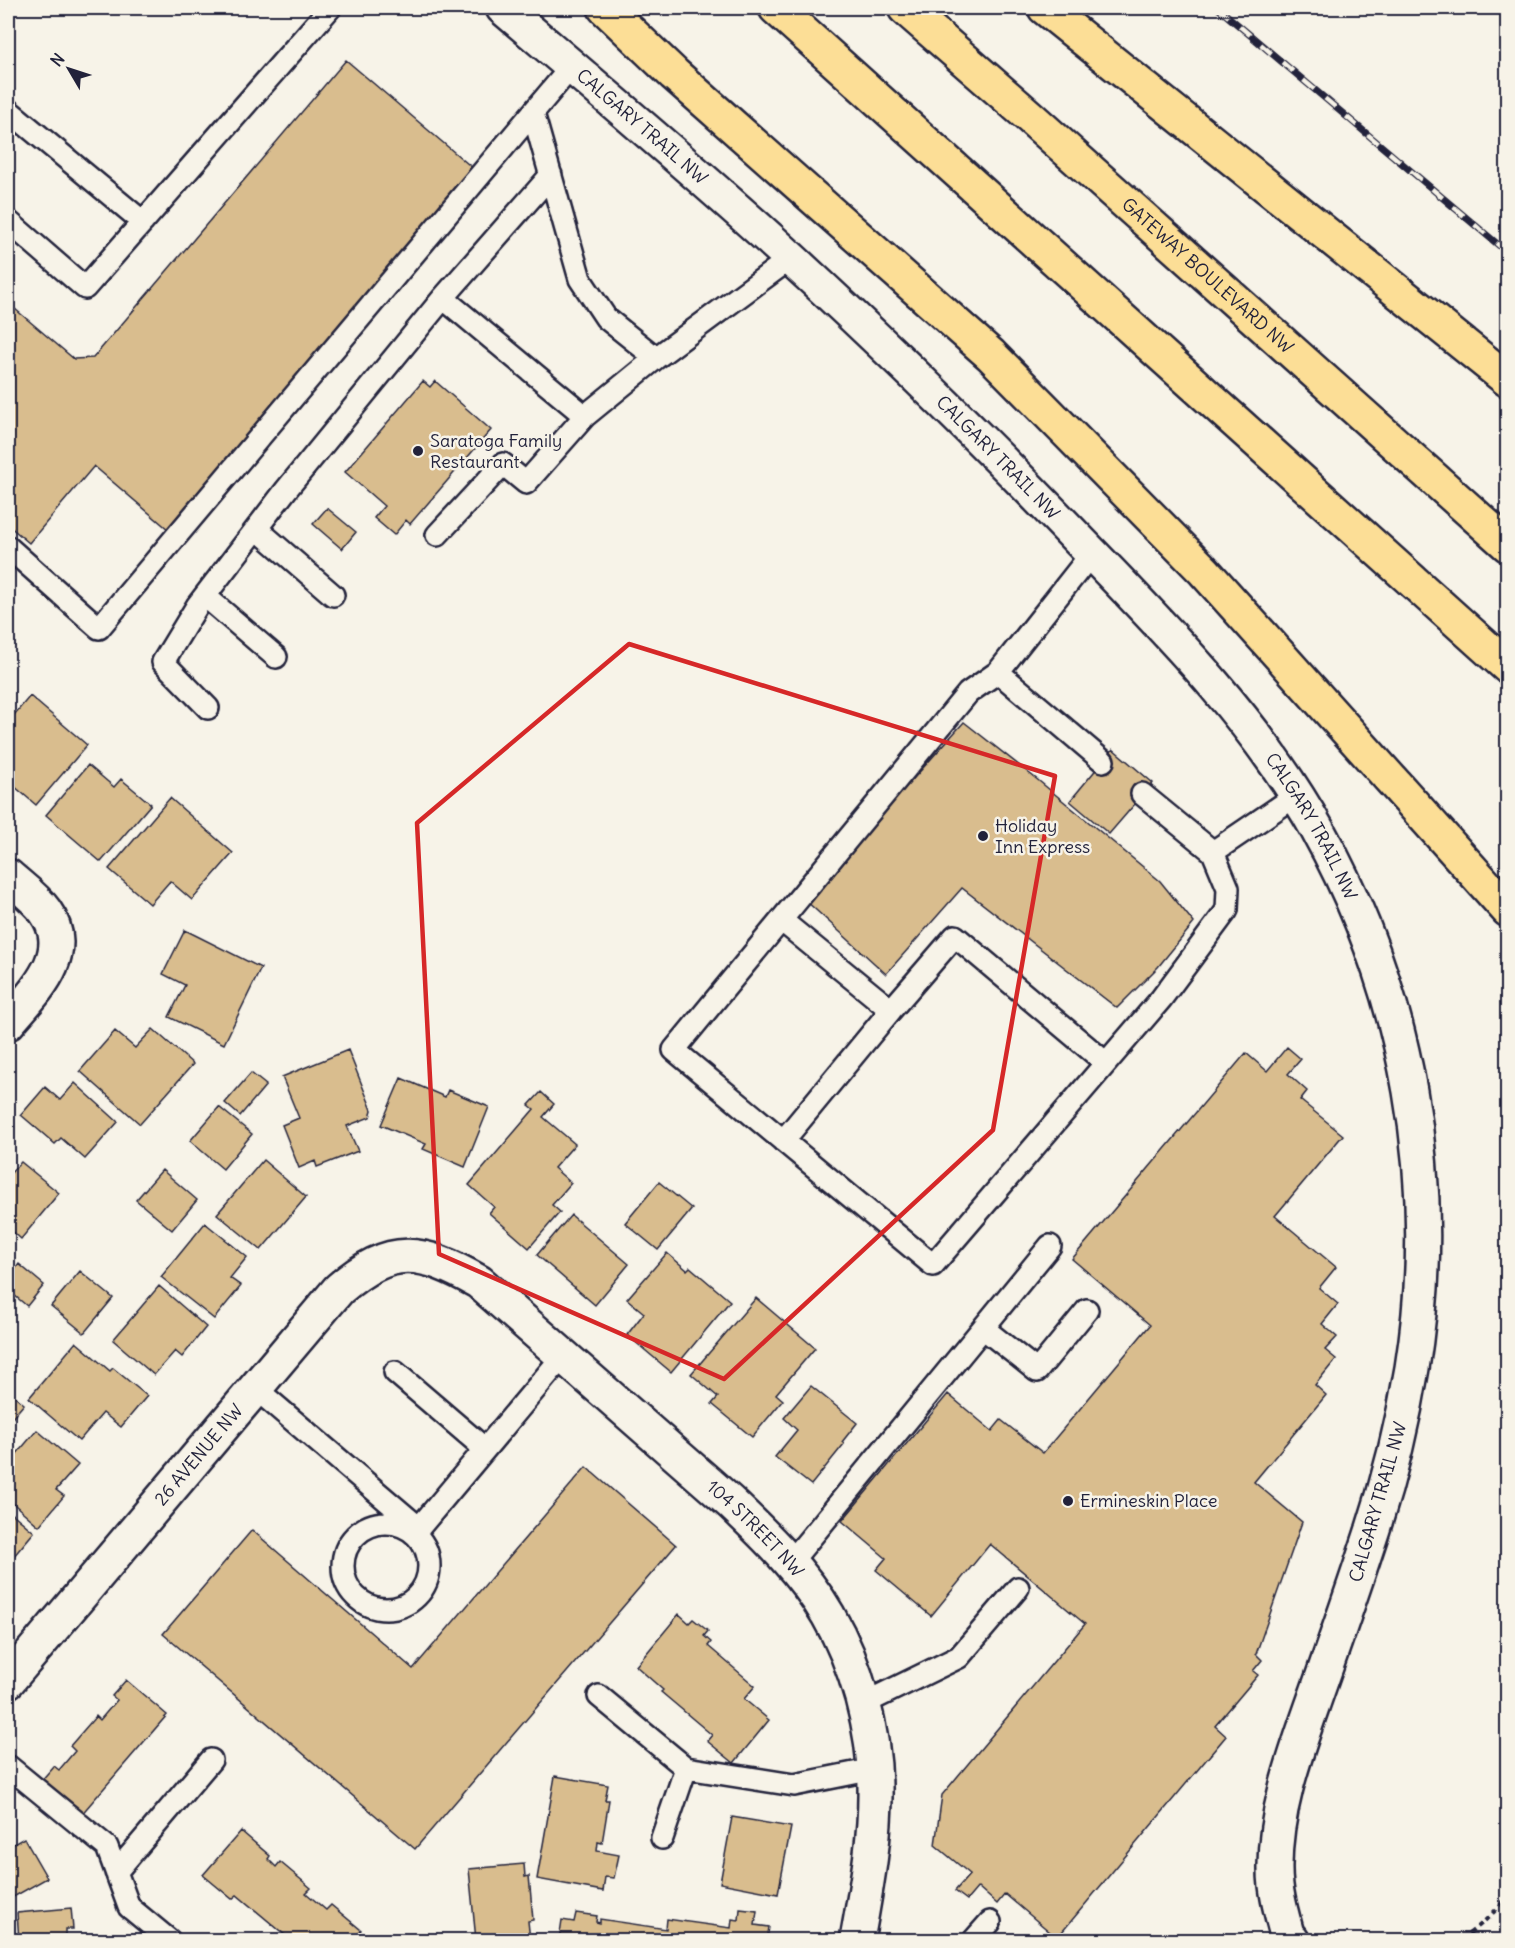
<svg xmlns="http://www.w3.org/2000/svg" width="1515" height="1948" viewBox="0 0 1515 1948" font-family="Delius,sans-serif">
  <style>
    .building { fill: #d9bd8e; stroke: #22223b; stroke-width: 1.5 }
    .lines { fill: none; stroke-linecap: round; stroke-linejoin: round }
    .service-casing { stroke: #22223b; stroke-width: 26 }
    .minor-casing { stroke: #22223b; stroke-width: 38 }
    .secondary-casing { stroke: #22223b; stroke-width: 38 }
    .trunk-casing { stroke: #22223b; stroke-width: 38 }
    .motorway-casing { stroke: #22223b; stroke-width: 38 }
    .path { stroke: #22223b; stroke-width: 4; stroke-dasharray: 6 4.5; stroke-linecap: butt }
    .service { stroke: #f7f3e8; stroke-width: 21 }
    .minor { stroke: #f7f3e8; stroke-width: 33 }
    .secondary { stroke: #f7f3e8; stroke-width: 33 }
    .trunk { stroke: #fcde96; stroke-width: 33 }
    .motorway { stroke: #fcde96; stroke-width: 33 }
    .rail-casing { stroke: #22223b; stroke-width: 7 }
    .rail { stroke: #f7f3e8; stroke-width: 4.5; stroke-dasharray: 14; stroke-linecap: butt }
    .marked { fill: none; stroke: #d62828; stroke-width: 4.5; stroke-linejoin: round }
    .poi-dot { fill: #22223b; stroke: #f7f3e8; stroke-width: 2 }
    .labels { text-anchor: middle; stroke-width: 5; stroke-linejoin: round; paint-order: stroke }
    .street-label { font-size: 18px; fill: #22223b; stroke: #f7f3e8 }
    .poi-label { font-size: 18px; fill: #22223b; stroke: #f7f3e8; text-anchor: start }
  </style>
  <rect width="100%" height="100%" fill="#f7f3e8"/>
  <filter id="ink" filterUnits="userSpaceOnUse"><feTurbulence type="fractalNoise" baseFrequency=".0167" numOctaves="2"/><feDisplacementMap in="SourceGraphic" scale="12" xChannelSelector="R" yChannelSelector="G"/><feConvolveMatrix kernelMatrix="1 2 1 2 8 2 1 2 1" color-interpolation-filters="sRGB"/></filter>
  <g filter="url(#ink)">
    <!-- building -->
    <path class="building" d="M346,60L475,170L169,530L94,466L29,543L8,525V303L74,359L93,358Z
      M423,381L430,387L435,381L491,430L410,524L406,520L394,535L374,518L384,506L345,472Z
      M327,508L356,532L342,549L313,524Z
      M30,696L87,745L36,805L14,786L10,791L8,789V722Z
      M964,722L1039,781L1160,881L1194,923L1158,967L1117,1008L962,888L886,974L805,900Z
      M1113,749L1153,783L1109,834L1070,801Z
      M88,765L114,787L121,779L151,804L101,862L46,815Z
      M170,798L233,853L192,900L170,881L150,904L109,869Z
      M185,930L261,968L224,1044L169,1017L185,985L163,974Z
      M153,1029L193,1064L140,1124L80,1071L115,1031L135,1048Z
      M1287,1047L1301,1059L1288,1074L1307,1091L1300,1100L1343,1135L1275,1216L1336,1267L1319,1288L1338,1304L1322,1324L1337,1337L1325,1350L1336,1359L1315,1385L1326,1395L1254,1482L1302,1522L1256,1654L1262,1660L1253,1671L1258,1675L1215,1726L1226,1736L1057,1938L1005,1894L997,1904L978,1887L967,1900L955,1891L970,1874L935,1845L942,1795L1085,1624L990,1544L931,1616L876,1570L886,1558L842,1521L948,1394L992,1431L1001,1420L1043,1453L1150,1325L1072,1259L1246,1053L1267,1071Z
      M348,1050L372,1110L370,1117L347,1126L358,1151L317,1167L315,1161L299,1168L282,1125L299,1118L282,1077Z
      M251,1073L266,1085L240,1116L225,1103Z
      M401,1078L445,1097L448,1090L489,1107L465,1167L423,1149L426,1144L381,1125Z
      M75,1083L118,1122L85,1159L61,1138L55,1144L21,1115L45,1087L60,1100Z
      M541,1092L554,1104L543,1117L575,1144L554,1168L571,1183L552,1205L560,1212L529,1248L489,1213L494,1207L469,1185L534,1109L529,1105Z
      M219,1107L252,1134L223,1169L190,1141Z
      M263,1160L306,1197L261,1250L217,1214Z
      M21,1162L59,1193L21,1239L8,1227V1176Z
      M162,1170L197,1200L172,1230L136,1200Z
      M659,1182L692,1209L658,1250L625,1223Z
      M571,1215L629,1264L595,1305L537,1255Z
      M205,1223L247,1257L230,1278L241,1286L214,1319L161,1277Z
      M667,1253L687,1270L690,1267L730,1301L671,1372L627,1335L644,1313L627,1299Z
      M19,1264L44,1285L27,1306L8,1290V1278Z
      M80,1271L113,1298L84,1333L51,1306Z
      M159,1286L206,1327L182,1357L175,1351L154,1375L113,1340Z
      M756,1298L815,1348L776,1394L783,1400L752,1437L712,1404L718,1397L691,1374Z
      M76,1342L110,1371L113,1368L147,1396L121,1427L103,1413L79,1441L29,1398Z
      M811,1386L857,1423L842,1442L844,1444L811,1485L775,1457L797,1430L784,1418Z
      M8,1390L24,1404L8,1423Z
      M37,1430L78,1465L56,1490L64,1496L39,1526L8,1499V1464Z
      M586,1467L676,1545L415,1849L163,1634L252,1530L413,1669Z
      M8,1510L34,1532L8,1563Z
      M679,1614L689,1623L693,1619L708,1631L704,1636L711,1642L708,1646L755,1686L744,1699L769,1720L734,1763L707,1741L712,1735L661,1692L663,1690L636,1666Z
      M126,1680L167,1715L80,1816L40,1782L54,1766L59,1770L75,1751L70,1746L96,1716L100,1720L117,1700L112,1696Z
      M555,1776L608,1785L605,1800H609L602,1843L598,1842L597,1851L619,1855L614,1878L605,1877L603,1891L537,1879Z
      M732,1817L791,1827L778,1894L720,1883Z
      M241,1831L270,1856L268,1859L276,1867L280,1862L311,1888L306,1893L326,1910L331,1905L361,1930L357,1936L363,1940H291L237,1895L232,1899L203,1875Z
      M24,1838L47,1878L8,1900V1840L9,1839L12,1845Z
      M524,1864L525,1877L529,1876L533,1920L528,1921L530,1940H476L469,1869Z
      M71,1908L73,1929H65V1940H19L17,1913Z
      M740,1909L757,1911L755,1925L769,1927L767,1940H559L562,1920L574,1922L576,1913L597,1916L596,1922L600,1923V1919L666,1929L667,1919L731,1928L732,1919L739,1920Z"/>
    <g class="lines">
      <!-- service casing -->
      <g class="service-casing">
        <path id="service" d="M8,110L143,222
          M533,113L580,279L606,318L656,358L791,258
          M551,175L443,298L585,416L656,358
          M8,221L85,288L330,8
          M257,529L333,595
          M437,535L503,464L526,483L585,416
          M8,547L99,628L572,66
          M1092,553L998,672L1103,761
          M205,596L276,657
          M998,672L968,693L674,1050L933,1265L1161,999L1227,910L1228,888L1213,852
          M208,708L163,662L197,606L286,490L443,298
          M1142,794L1213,852L1297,795
          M781,920L891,1010L783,1141
          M891,1010L955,936L1106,1063
          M983,1328L1050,1246
          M395,1372L485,1449
          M255,1388L419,1528L563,1356
          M343 1566a43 43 0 1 1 86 0a43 43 0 1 1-86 0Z
          M790,1563L983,1328L1037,1371L1087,1310
          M599,1696L686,1768L794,1785L874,1769
          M863,1704L959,1657L1018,1588
          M8,1766L107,1847L129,1907L169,1940
          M662,1838L686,1768
          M116,1872L211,1760
          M974,1940L990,1922"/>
      </g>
      <!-- minor casing -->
      <g class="minor-casing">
        <g id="minor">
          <path id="s1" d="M503,8C597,88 692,168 783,251C883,343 980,437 1074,535C1162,626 1255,718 1317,829C1408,993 1442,1182 1412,1368C1402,1429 1387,1488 1367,1547C1350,1599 1332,1650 1314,1701C1295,1755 1274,1812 1275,1870C1275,1893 1282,1915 1288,1938"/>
          <path d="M8,876C20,887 35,897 45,911C76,954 34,992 8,1023"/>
          <path id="s2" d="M8,1681L339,1289C391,1244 421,1249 479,1282L730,1502C766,1536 803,1572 828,1615C857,1665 874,1729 875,1786C876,1838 866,1889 857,1940"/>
        </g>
      </g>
      <!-- secondary casing -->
      <g class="secondary-casing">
        <path id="secondary" d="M1288,1938L1292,1940"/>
      </g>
      <!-- trunk casing -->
      <g class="trunk-casing">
        <path id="trunk" d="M605,8L674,74L991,355L1204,571L1508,910
          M1045,8L1508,380"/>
      </g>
      <!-- motorway casing -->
      <g class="motorway-casing">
        <g id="motorway">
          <path d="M776,8L1508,667"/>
          <path id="s3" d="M905,8L1030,117L1508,545"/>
        </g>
      </g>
      <!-- path -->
      <path class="path" d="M1460,1940C1479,1927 1494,1914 1508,1895"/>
      <!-- service -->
      <use href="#service" class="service"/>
      <!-- minor -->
      <use href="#minor" class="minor"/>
      <!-- secondary -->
      <use href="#secondary" class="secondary"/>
      <!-- trunk -->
      <use href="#trunk" class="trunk"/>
      <!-- motorway -->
      <use href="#motorway" class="motorway"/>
      <!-- rail casing -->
      <g class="rail-casing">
        <path id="rail" d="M1218,8L1508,253"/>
      </g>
      <!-- rail -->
      <use href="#rail" class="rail"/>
    </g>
  </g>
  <!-- marked area -->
  <path class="marked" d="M629,644L1055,776L993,1130L724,1379L439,1254L417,823Z"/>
  <!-- markers -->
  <g class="poi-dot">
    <circle cx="418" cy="451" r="6"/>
    <circle cx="983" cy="836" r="6"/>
    <circle cx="1068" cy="1501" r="6"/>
  </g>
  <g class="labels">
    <!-- street labels -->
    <g class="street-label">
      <text dy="6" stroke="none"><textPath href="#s1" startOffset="183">CALGARY TRAIL NW</textPath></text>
      <text dy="6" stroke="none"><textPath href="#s3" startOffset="404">GATEWAY BOULEVARD NW</textPath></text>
      <text dy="6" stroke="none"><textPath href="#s1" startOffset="669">CALGARY TRAIL NW</textPath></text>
      <text dy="6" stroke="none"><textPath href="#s1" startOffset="1155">CALGARY TRAIL NW</textPath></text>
      <text dy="6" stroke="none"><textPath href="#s2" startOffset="296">26 AVENUE NW</textPath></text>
      <text transform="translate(1378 1502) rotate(-74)" y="6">CALGARY TRAIL NW</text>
      <text dy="6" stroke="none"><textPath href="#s2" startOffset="1038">104 STREET NW</textPath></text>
    </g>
    <!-- poi labels -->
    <g class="poi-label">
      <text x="430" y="447">Saratoga Family<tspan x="430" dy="21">Restaurant</tspan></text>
      <text x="995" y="832">Holiday<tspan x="995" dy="21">Inn Express</tspan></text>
      <text x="1080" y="1507">Ermineskin Place</text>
    </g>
  </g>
  <!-- margin -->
  <rect width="1515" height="1948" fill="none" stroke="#f7f3e8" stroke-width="30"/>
  <rect x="15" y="15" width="1485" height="1918" fill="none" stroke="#22223b" stroke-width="2" filter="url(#ink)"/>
  <!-- north arrow -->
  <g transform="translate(69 69) rotate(309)" stroke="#f7f3e8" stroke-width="4.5" paint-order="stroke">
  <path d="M0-4.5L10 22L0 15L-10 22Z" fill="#22223b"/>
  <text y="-9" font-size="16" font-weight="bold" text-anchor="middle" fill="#22223b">N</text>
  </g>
</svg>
